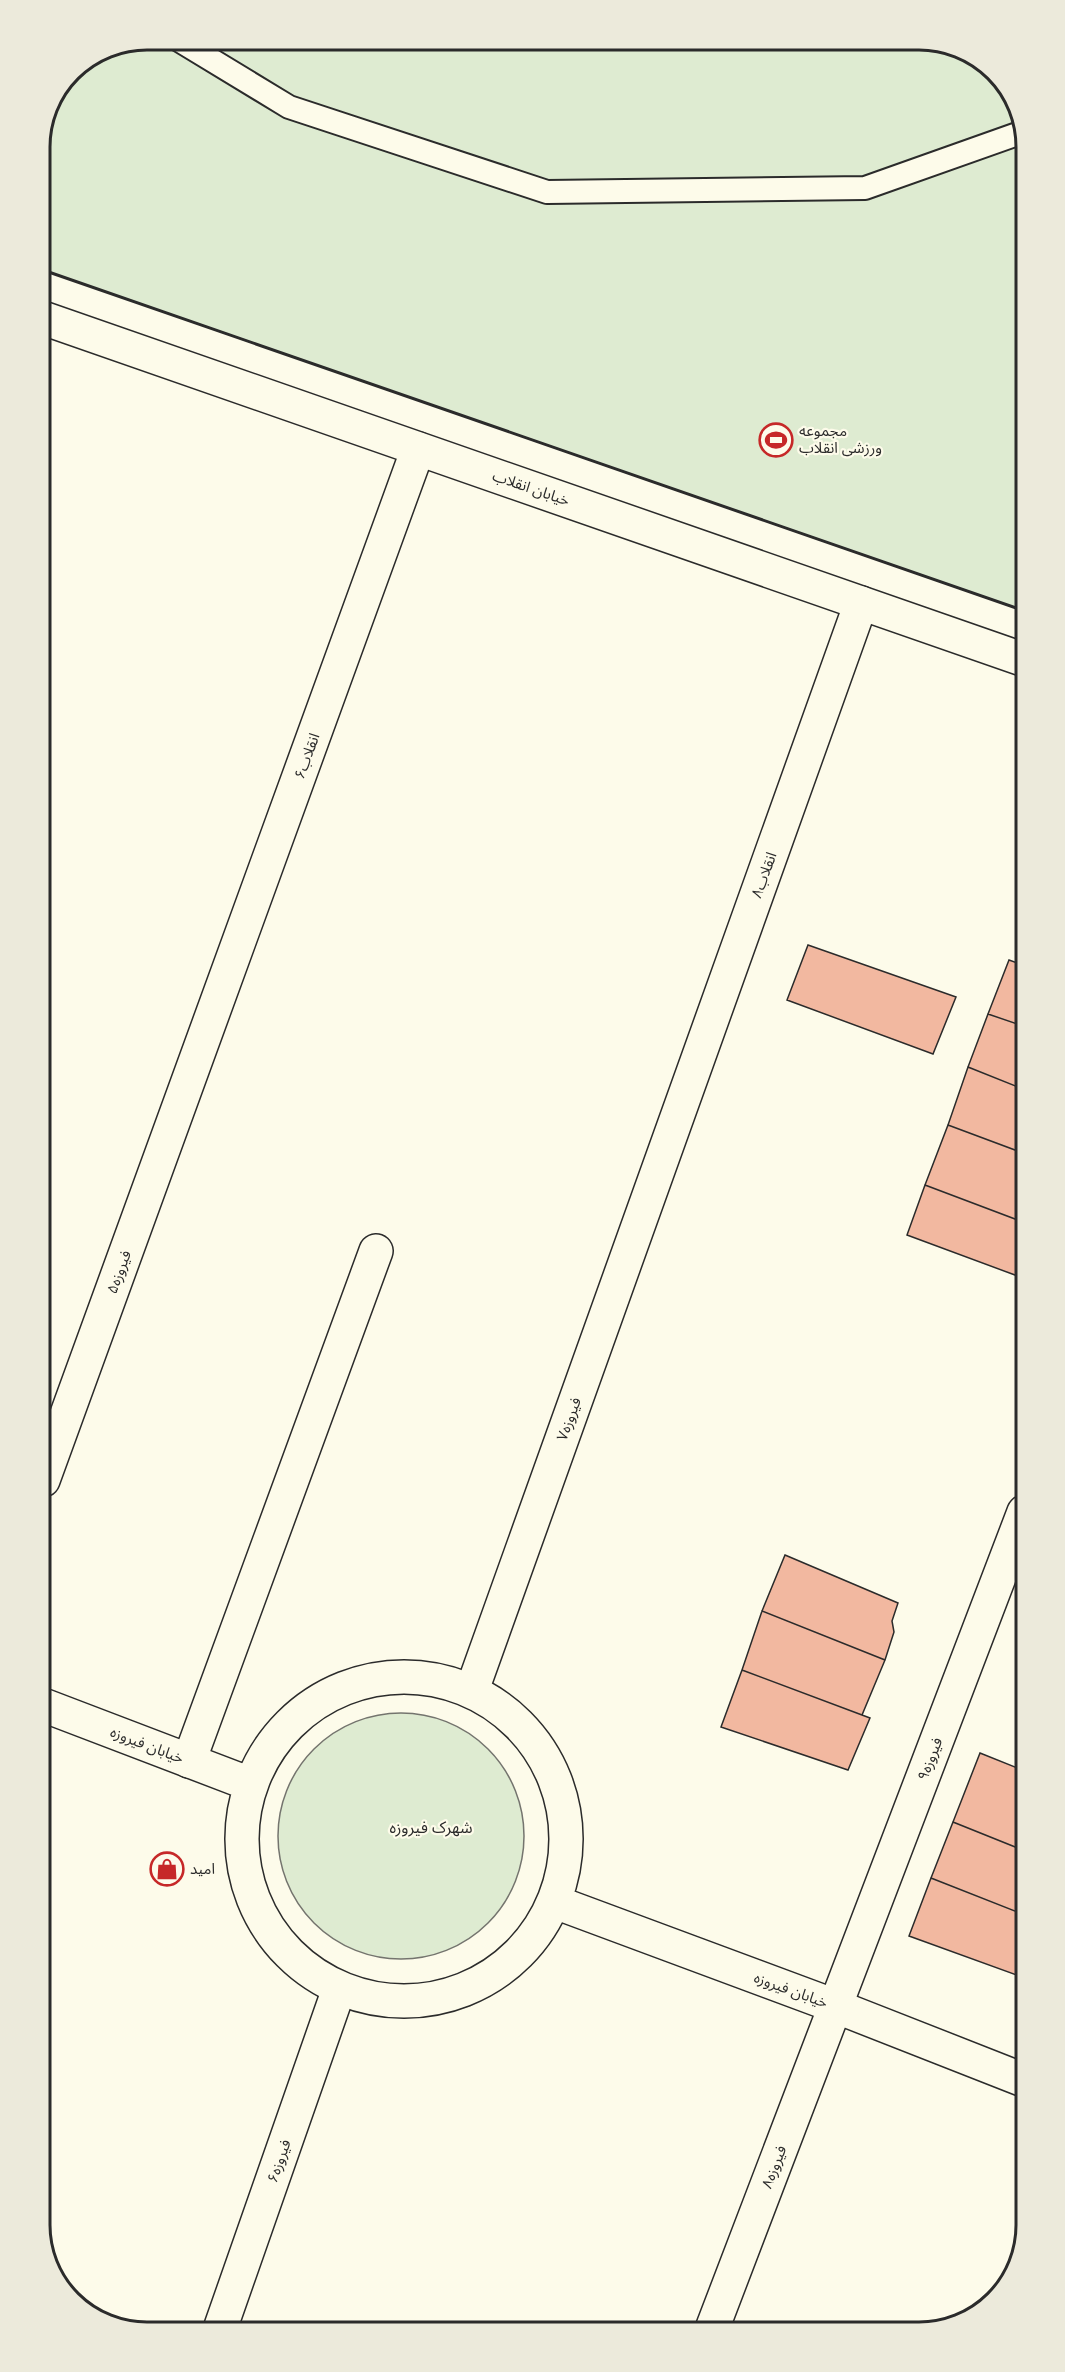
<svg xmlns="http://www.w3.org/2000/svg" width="1065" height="2372" viewBox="0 0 1065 2372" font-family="'Open Sans','Noto Sans Arabic',sans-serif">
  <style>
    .green { fill: #deebd1; stroke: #74746e; stroke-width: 1.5 }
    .building { fill: #f2b8a0; stroke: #2b2b2b; stroke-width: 1.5 }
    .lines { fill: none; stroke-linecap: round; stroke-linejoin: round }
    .lane-casing { stroke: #2b2b2b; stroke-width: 26 }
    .street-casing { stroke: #2b2b2b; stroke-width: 36 }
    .secondary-casing { stroke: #2b2b2b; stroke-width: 36 }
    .lane { stroke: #fdfbea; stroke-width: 22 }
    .street { stroke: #fdfbea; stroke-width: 33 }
    .secondary { stroke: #fdfbea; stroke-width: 33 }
    .wall { stroke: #2b2b2b; stroke-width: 3 }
    .labels { text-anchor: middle; stroke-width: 4.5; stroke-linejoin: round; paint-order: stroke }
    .poi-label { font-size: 15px; fill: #2b2b2b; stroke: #fdfbea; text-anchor: start }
    .street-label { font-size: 15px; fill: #2b2b2b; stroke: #fdfbea }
    .neighbourhood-label { font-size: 16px; fill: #2b2b2b; stroke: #fdfbea }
    .rim { fill: none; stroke: #2b2b2b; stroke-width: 3 }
  </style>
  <rect width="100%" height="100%" fill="#fdfbea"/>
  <!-- green -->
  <path class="green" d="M146,39H926L984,61L1020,111L1022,610L40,269L39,139L71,70L105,47Z
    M278 1836a123 123 0 1 1 246 0a123 123 0 1 1-246 0Z"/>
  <!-- building -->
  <path class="building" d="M808,945L956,997L933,1054L787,1000Z
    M1009,960L1023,965V1026L988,1014Z
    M988,1014L1023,1026V1089L968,1067Z
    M968,1067L1023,1089V1153L948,1125Z
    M948,1125L1023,1153V1222L925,1185Z
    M925,1185L1023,1222V1278L907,1235Z
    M785,1555L898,1603L892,1621L894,1632L885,1660L762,1611Z
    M762,1611L885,1660L862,1715L742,1670Z
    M742,1670L870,1718L848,1770L721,1727Z
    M980,1753L1025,1771V1851L953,1822Z
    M953,1822L1025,1851V1915L931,1878Z
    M931,1878L1025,1915V1978L909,1936Z"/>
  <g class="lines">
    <!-- lane casing -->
    <g class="lane-casing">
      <path id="lane" d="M177,39L289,107L547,192L865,188L1020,133"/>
    </g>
    <!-- street casing -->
    <g class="street-casing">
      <path id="street" d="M43,1480L418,449
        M472,1690L861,603
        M189,1761L376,1251
        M712,2329L1024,1512
        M219,2332L339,1989"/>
    </g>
    <!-- secondary casing -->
    <g class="secondary-casing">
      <path id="secondary" d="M40,317L1022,659
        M242 1839a162 162 0 1 1 324 0a162 162 0 1 1-324 0Z
        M43,1705L250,1784
        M555,1902L835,2006L1026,2081"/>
    </g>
    <!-- lane -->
    <use href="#lane" class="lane"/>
    <!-- street -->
    <use href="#street" class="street"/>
    <!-- secondary -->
    <use href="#secondary" class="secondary"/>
    <!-- wall -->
    <path class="wall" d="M40,269L1022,610"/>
  </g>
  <!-- icons -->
  <defs>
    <g id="stadium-ring" transform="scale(1.725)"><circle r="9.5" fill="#fdfbea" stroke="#c62828" stroke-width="1.5"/><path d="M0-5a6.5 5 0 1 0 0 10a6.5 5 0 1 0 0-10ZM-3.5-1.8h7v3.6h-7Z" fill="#c62828"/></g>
    <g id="shop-ring" transform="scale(1.725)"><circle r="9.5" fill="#fdfbea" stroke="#c62828" stroke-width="1.5"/><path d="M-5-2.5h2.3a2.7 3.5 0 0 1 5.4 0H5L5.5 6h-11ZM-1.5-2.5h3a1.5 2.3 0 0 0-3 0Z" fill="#c62828"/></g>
  </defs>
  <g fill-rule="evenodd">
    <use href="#stadium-ring" x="776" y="440"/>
    <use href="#shop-ring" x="167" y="1869"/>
  </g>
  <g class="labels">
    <!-- poi labels -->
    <g class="poi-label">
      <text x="799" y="436">مجموعه<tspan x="799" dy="17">ورزشی انقلاب</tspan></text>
      <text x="190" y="1874">امید</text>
    </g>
    <!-- street labels -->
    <g class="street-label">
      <text transform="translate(531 488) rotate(19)" y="5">خیابان انقلاب</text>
      <text transform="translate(307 756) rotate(-70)" y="5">انقلاب۶</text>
      <text transform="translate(764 875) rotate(-70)" y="5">انقلاب۸</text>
      <text transform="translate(119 1272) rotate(-70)" y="5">فیروزه۵</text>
      <text transform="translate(569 1419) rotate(-70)" y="5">فیروزه۷</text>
      <text transform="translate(147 1745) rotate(21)" y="5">خیابان فیروزه</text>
      <text transform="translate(930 1759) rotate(-69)" y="5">فیروزه۹</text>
      <text transform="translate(791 1990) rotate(20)" y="5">خیابان فیروزه</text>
      <text transform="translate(279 2161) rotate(-71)" y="5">فیروزه۶</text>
      <text transform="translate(774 2167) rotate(-69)" y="5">فیروزه۸</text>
    </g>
    <!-- neighbourhood labels -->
    <g class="neighbourhood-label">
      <text x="431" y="1833">شهرک فیروزه</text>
    </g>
  </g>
  <!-- crop -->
  <path d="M0 0H1065V2372H0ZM147 50H919A97 97 0 0 1 1016 147V2225A97 97 0 0 1 919 2322H147A97 97 0 0 1 50 2225V147A97 97 0 0 1 147 50Z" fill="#eceadb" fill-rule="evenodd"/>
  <path class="rim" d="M147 50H919A97 97 0 0 1 1016 147V2225A97 97 0 0 1 919 2322H147A97 97 0 0 1 50 2225V147A97 97 0 0 1 147 50Z"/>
</svg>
